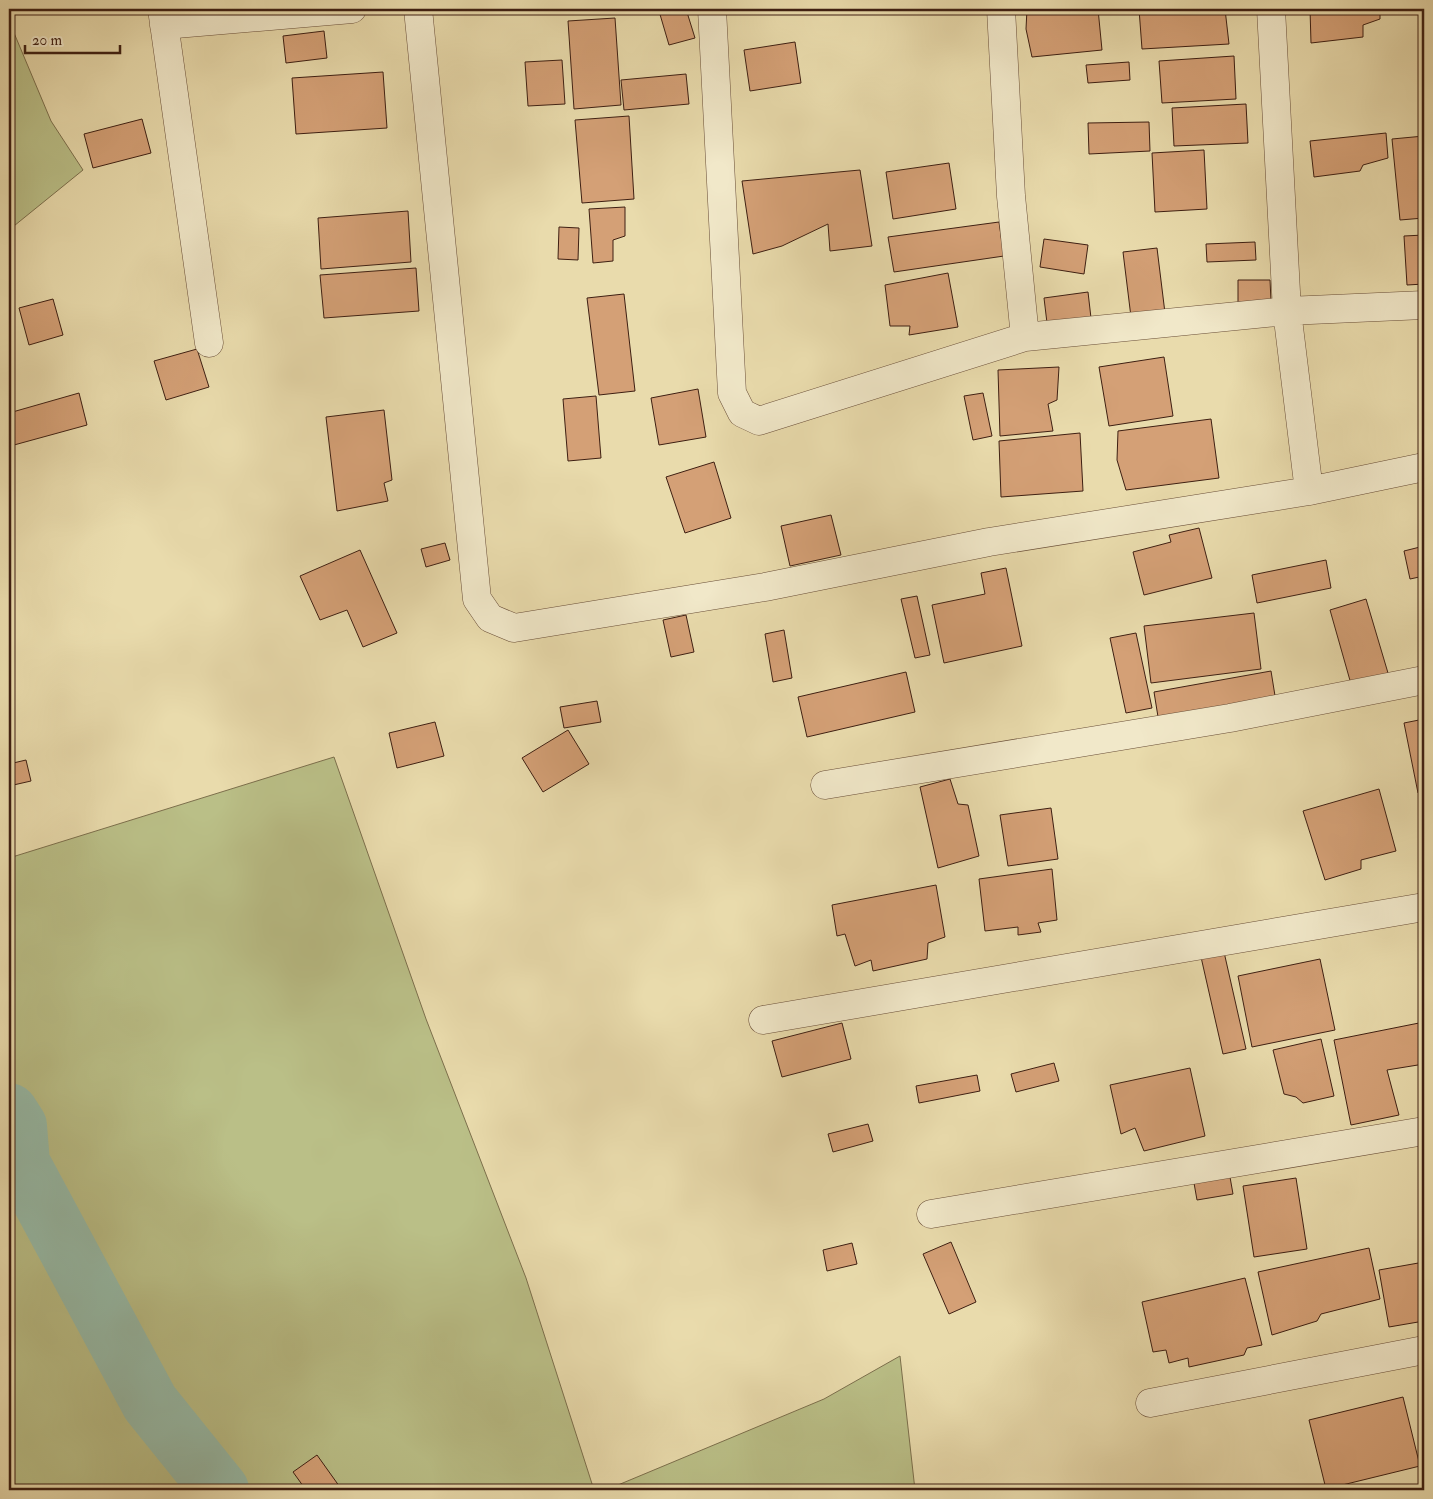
<svg xmlns="http://www.w3.org/2000/svg" width="1433" height="1499" viewBox="0 0 1433 1499" font-family="'IM FELL Double Pica',serif">
  <style>
    .green { fill: #babf87; stroke: #7c6f4c }
    .lines { fill: none; stroke-linecap: round; stroke-linejoin: round }
    .river { stroke: #97bba8; stroke-width: 58 }
    .building { fill: #d4a076; stroke: #3e1f12 }
    .minor-casing { stroke: #694e38; stroke-width: 29 }
    .minor { stroke: #f1e8c9; stroke-width: 28 }
  </style>
  <rect width="100%" height="100%" fill="#e9dbac"/>
  <filter id="stains"><feTurbulence type="fractalNoise" baseFrequency=".004" numOctaves="4"/><feColorMatrix values="0 0 0 0 .2 0 0 0 0 .09 0 0 0 0 .02 0 0 0 .5 -.17"/></filter>
  <radialGradient id="worn" r=".72"><stop offset=".6" stop-color="#630" stop-opacity="0"/><stop offset="1" stop-color="#630" stop-opacity=".3"/></radialGradient>
  <!-- green -->
  <path class="green" d="M9,21L51,121L83,170L9,230Z
    M334,757L426,1019L526,1278L594,1490H253L174,1406L117,1321L54,1200L9,1090V858Z
    M9,1165L105,1353L208,1490H9Z
    M900,1356L915,1490H606L824,1399Z"/>
  <g class="lines">
    <!-- river -->
    <path class="river" d="M9,1112L18,1126L21,1163L150,1403L220,1490"/>
  </g>
  <!-- building -->
  <path class="building" d="M668,9H686L695,38L669,45L659,11Z
    M1027,9H1098L1102,50L1032,57L1026,29Z
    M1139,9H1225L1229,44L1142,49Z
    M1310,9H1380V19L1363,25V37L1311,43Z
    M615,18L621,105L574,109L568,21Z
    M324,31L327,58L286,63L283,36Z
    M795,42L801,83L750,91L744,50Z
    M1234,56L1236,99L1162,103L1159,61Z
    M562,60L565,104L528,106L525,62Z
    M1129,62L1130,80L1088,83L1086,65Z
    M383,72L387,128L296,134L292,78Z
    M686,74L689,104L624,110L621,80Z
    M1246,104L1248,143L1174,146L1172,108Z
    M629,116L634,199L582,203L575,120Z
    M142,119L151,153L93,168L84,134Z
    M1149,122L1150,151L1089,154L1088,123Z
    M1386,133L1388,158L1363,165L1360,171L1314,177L1310,141Z
    M1424,136V218L1400,220L1392,139Z
    M1204,150L1207,209L1155,212L1152,153Z
    M949,163L956,209L893,219L886,172Z
    M860,170L872,246L830,251L828,224L782,246L753,254L742,181Z
    M625,207V236L613,240V261L593,263L589,209Z
    M408,211L411,262L321,269L318,218Z
    M999,222L1004,256L894,272L888,237Z
    M559,227L579,228L578,260L558,259Z
    M1424,235V284L1407,285L1404,236Z
    M1044,239L1088,245L1084,274L1040,267Z
    M1255,242L1256,260L1207,262L1206,244Z
    M1157,248L1165,313L1131,317L1123,252Z
    M416,268L419,311L324,318L320,275Z
    M948,273L958,327L909,335L910,326H890L885,285Z
    M1238,280H1270L1271,301L1238,302Z
    M1088,292L1091,318L1047,323L1044,298Z
    M624,294L635,391L599,395L587,298Z
    M53,299L63,335L29,345L19,308Z
    M197,349L209,387L166,400L154,361Z
    M1164,357L1173,416L1109,426L1099,367Z
    M1059,367L1057,400L1048,404L1053,431L1000,436L998,370Z
    M698,389L706,437L659,445L651,398Z
    M79,393L87,425L14,445L9,426V413Z
    M983,393L992,436L973,440L964,396Z
    M596,396L601,458L568,461L563,399Z
    M384,410L392,480L384,483L388,501L337,511L326,417Z
    M1211,419L1219,478L1126,490L1117,460L1118,431Z
    M1080,433L1083,491L1001,497L999,441Z
    M714,462L731,518L685,533L666,477Z
    M831,515L841,555L790,566L781,526Z
    M1199,528L1212,578L1144,595L1133,552L1171,542L1169,535Z
    M445,543L450,560L426,567L421,549Z
    M1424,546V576L1410,579L1404,551Z
    M360,550L397,633L363,647L347,610L320,620L300,576Z
    M1326,560L1331,588L1257,603L1252,575Z
    M1006,568L1022,646L944,663L932,605L985,594L981,573Z
    M917,596L930,655L915,658L901,599Z
    M1366,599L1388,673L1351,684L1330,610Z
    M1254,613L1261,669L1151,683L1144,626Z
    M686,615L694,652L671,657L663,620Z
    M784,630L792,678L773,682L765,634Z
    M1136,633L1152,708L1126,713L1110,638Z
    M1271,671L1276,702L1159,723L1154,692Z
    M906,672L915,712L807,737L798,697Z
    M597,701L601,722L564,728L560,707Z
    M1424,719V792L1418,793L1404,723Z
    M435,722L444,756L397,768L389,733Z
    M568,730L589,764L543,792L522,758Z
    M26,760L31,781L9,786V764Z
    M950,779L958,804L968,805L979,856L938,868L920,787Z
    M1379,789L1396,851L1361,860V869L1325,880L1303,811Z
    M1051,808L1058,859L1008,866L1000,815Z
    M1052,869L1057,920L1038,923L1041,932L1018,935V927L985,931L979,879Z
    M936,885L945,937L928,943L927,959L873,971L871,960L855,966L845,934L837,936L832,905Z
    M1224,952L1246,1049L1223,1054L1201,957Z
    M1320,959L1335,1030L1252,1047L1238,976Z
    M1424,1022V1064L1387,1070L1399,1115L1351,1125L1334,1040Z
    M842,1023L851,1059L782,1077L772,1041Z
    M1321,1039L1334,1096L1303,1103L1296,1097L1284,1094L1273,1050Z
    M1054,1063L1059,1081L1016,1092L1011,1074Z
    M1190,1068L1205,1136L1144,1151L1135,1128L1121,1134L1110,1085Z
    M977,1075L980,1091L919,1103L916,1086Z
    M868,1124L873,1141L833,1152L828,1134Z
    M1230,1177L1233,1194L1197,1200L1194,1183Z
    M1296,1178L1307,1249L1254,1257L1243,1186Z
    M951,1242L976,1302L949,1314L923,1254Z
    M852,1243L857,1264L827,1271L823,1250Z
    M1369,1248L1380,1299L1321,1314L1317,1321L1272,1335L1258,1272Z
    M1424,1262V1321L1389,1327L1379,1270Z
    M1245,1278L1262,1345L1247,1348L1244,1355L1189,1367L1188,1358L1169,1363L1166,1350L1153,1352L1142,1302Z
    M1403,1397L1420,1466L1326,1489L1309,1420Z
    M317,1455L342,1490H306L293,1472Z"/>
  <g class="lines">
    <!-- minor casing -->
    <g class="minor-casing">
      <path id="minor" d="M162,9L209,343
        M418,9L477,599L490,618L514,628L765,587L989,542L1309,491L1424,467
        M712,9L732,393L742,413L759,421L1025,337L1287,311L1424,305
        M1001,9L1011,196L1025,337
        M1271,9L1287,311L1309,491
        M164,25L352,9
        M825,785L1230,718L1424,680
        M763,1020L1424,907
        M931,1214L1424,1131
        M1150,1403L1424,1350"/>
    </g>
    <!-- minor -->
    <use href="#minor" class="minor"/>
  </g>
  <!-- margin -->
  <rect width="1433" height="1499" fill="none" stroke="#e9dbac" stroke-width="30"/>
  <rect x="10" y="10" width="1413" height="1479" fill="none" stroke="#3e1f12" stroke-width="2.5"/>
  <rect x="15" y="15" width="1403" height="1469" fill="none" stroke="#3e1f12"/>
  <!-- scale -->
  <path d="M25 45v8h95v-8" fill="none" stroke="#3e1f12" stroke-width="2.5"/>
  <text x="32" y="45" font-size="15" fill="#3e1f12" stroke="#f1e8c9" stroke-width="4" paint-order="stroke">20 m</text>
  <rect width="100%" height="100%" filter="url(#stains)"/>
  <rect width="100%" height="100%" fill="url(#worn)"/>
</svg>
